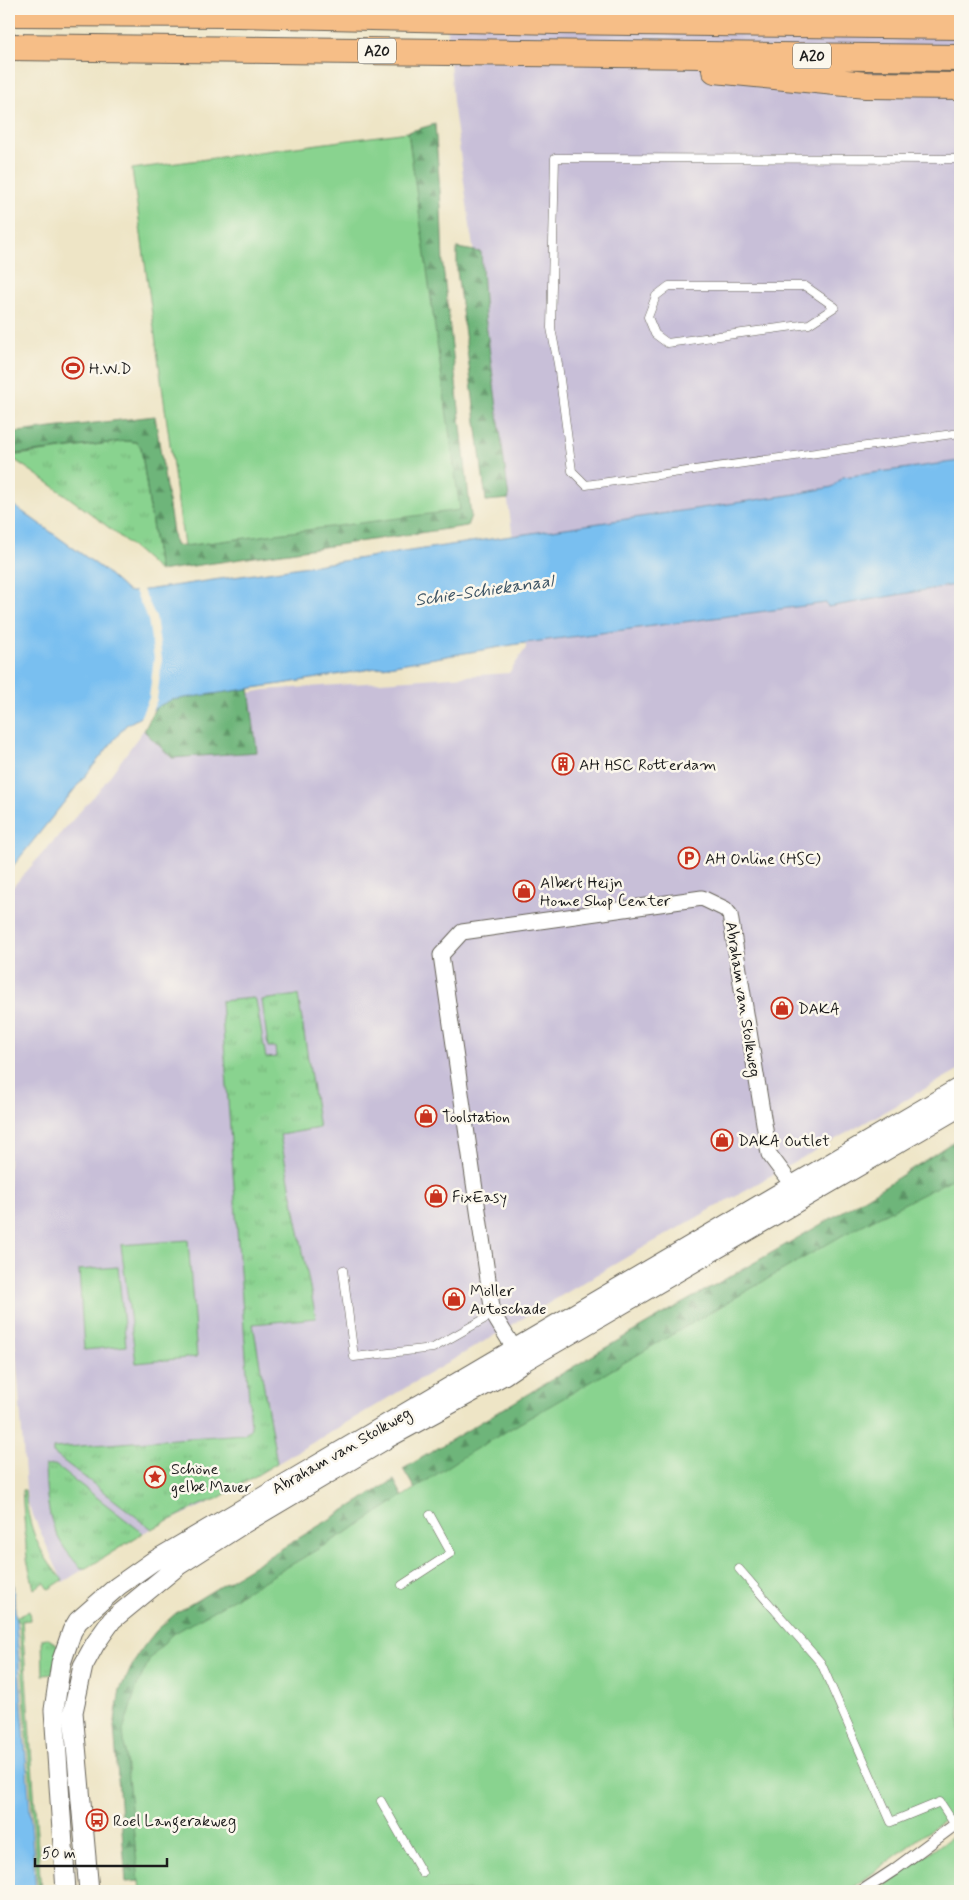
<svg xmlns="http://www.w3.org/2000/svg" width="969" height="1900" viewBox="0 0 969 1900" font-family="Mynerve,sans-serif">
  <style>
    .industrial { fill: #c8bfd8 }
    .grass { fill: url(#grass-tufts); stroke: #527856 }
    .forest { fill: url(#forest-firs); stroke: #45684b }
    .park { fill: #89d38f; stroke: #527856 }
    .water { fill: #79bff0; stroke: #4a6e86 }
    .pier { fill: #eee5c6 }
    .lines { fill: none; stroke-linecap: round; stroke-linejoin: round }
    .service-casing { stroke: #666258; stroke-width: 9 }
    .pedestrian-casing { stroke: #666258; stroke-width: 13 }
    .minor-casing { stroke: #666258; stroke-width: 17 }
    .tertiary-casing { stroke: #666258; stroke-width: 21 }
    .motorway-casing { stroke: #666258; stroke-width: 28 }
    .service { stroke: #fff; stroke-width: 8 }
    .pedestrian { stroke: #fff; stroke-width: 11 }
    .minor { stroke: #fff; stroke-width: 15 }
    .tertiary { stroke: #fff; stroke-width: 19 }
    .motorway { stroke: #f6be87; stroke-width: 26 }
    .labels { text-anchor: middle; stroke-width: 5; stroke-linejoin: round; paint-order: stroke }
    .shield { fill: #fbf7ec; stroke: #5f5e5a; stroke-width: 1 }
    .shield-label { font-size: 15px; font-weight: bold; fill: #1c1c1c }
    .poi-label { font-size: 16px; fill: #1c1c1c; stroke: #fbf7ec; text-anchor: start }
    .street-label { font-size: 16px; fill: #1c1c1c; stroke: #fbf7ec }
    .water-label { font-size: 18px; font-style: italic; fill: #3d5566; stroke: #fbf7ec }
  </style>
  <defs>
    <pattern id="grass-tufts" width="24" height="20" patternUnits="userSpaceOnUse" patternTransform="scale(1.25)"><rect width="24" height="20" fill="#89d38f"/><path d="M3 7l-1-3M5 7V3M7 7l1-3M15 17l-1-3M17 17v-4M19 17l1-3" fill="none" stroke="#76b57b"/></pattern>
    <pattern id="forest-firs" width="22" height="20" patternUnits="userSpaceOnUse" patternTransform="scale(1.25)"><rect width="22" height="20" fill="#6eb57a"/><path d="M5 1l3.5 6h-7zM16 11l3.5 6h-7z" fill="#5a9263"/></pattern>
  </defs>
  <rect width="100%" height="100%" fill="#fbf7ec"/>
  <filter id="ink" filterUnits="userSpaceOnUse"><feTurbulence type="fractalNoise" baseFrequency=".02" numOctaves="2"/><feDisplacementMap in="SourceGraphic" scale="10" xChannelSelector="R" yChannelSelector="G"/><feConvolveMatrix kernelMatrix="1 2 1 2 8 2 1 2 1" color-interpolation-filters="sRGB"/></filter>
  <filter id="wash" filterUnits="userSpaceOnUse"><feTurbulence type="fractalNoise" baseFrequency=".0096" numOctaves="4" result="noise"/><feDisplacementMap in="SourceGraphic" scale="20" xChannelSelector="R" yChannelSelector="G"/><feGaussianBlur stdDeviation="1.12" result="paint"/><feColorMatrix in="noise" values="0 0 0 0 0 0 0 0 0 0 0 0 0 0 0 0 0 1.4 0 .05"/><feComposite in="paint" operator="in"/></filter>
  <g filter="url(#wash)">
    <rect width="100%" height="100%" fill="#eee5c6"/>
    <!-- industrial -->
    <path class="industrial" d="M446,9H960V1069L632,1254L217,1499L143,1533L63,1582L27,1502L9,1254V891L101,788L158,710L265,690L509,673L526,648L515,553L453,102Z"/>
    <!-- grass -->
    <path class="grass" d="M125,441L136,442L141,447L159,571C114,528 61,491 9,456Z
      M298,995L319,1128L280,1135L316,1318L253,1324L277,1463L217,1499L200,1505L152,1529L53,1453V1448L244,1434L251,1428L221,1001L253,998L256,1000L266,1058L276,1057L275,1047H268L262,1000Z
      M55,1465L143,1533L87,1568H81C49,1535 47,1511 45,1466Z
      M22,1490H25C28,1526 38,1553 63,1580L49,1589L44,1582L34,1589L27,1559Z
      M29,1611L30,1620L22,1621L41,1891H38L19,1622L16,1620L15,1617Z
      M47,1638L61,1647L53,1674L43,1675L42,1639Z"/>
    <!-- forest -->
    <path class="forest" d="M435,124L441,206L443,266L471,516L467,526L159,571L141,447L136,442L125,441L9,455V433L155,416L175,545L184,546L459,509L408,132Z
      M457,248L481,252L485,316L509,499L486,501L457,271Z
      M249,688L257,752L172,758L144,731L156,706L171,700Z
      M960,1137V1200L425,1506L403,1469C493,1415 583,1360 674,1308C771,1253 868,1200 960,1137Z
      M394,1480L414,1518L236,1876L126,1882L114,1726L120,1689L140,1651L156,1631L176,1613Z"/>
    <!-- park -->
    <path class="park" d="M408,132L460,510L184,546L132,169Z
      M960,1175V1810L926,1833L849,1891H140L123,1731L137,1686L150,1659L170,1636L359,1525L469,1453L843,1235Z
      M188,1240L197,1357L136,1363L121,1245Z
      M118,1267L126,1346L84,1350L79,1270Z
      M960,1831V1891H876Z"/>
    <!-- water -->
    <path class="water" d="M960,461V584L828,607L826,603L518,644L288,683L171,700C155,707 142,717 126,725L9,871V502L104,570L127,591L132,592L796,494L832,487L843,477Z
      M9,1528L36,1891H9Z"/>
    <!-- pier -->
    <path class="pier" d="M142,588L156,617L162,659L157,700L150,715L138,722L149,698L154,658L148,620L134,589Z"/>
  </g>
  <g filter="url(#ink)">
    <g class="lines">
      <!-- service casing -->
      <g class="service-casing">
        <path id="service" d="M960,159L555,158L551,328L558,364L572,471L586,485L960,433
          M669,286H805L835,307L809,324L667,343L655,334L648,317L656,296Z
          M343,1270L354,1357L433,1348L493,1314
          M739,1569L821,1663L891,1822L940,1802L955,1825
          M402,1585L451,1553L430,1515
          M381,1801L422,1873"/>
      </g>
      <!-- pedestrian casing -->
      <g class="pedestrian-casing">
        <path id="pedestrian" d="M862,1891L894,1870L960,1821"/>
      </g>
      <!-- minor casing -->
      <g class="minor-casing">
        <path id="minor" d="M520,1358L493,1314L441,955L462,932L702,898L725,909L730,915L769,1154L798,1193"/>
      </g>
      <!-- tertiary casing -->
      <g class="tertiary-casing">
        <path id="tertiary" d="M66,1891L54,1710L61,1663L72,1631L78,1621L118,1586L152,1562L960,1087
          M89,1891L73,1712L83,1666L95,1644L112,1620L179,1565L243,1524L388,1438L504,1375L523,1362L960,1107"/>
      </g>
      <!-- motorway casing -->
      <g class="motorway-casing">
        <path id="motorway" d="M9,13L236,14L555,21L960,26
          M9,47L960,58
          M715,70L866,85L960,86"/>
      </g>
      <!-- service -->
      <use href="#service" class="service"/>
      <!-- pedestrian -->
      <use href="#pedestrian" class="pedestrian"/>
      <!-- minor -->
      <use href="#minor" class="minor"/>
      <!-- tertiary -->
      <use href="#tertiary" class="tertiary"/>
      <!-- motorway -->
      <use href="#motorway" class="motorway"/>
    </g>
  </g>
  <!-- icons -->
  <defs>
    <g id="stadium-ring" transform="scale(1.125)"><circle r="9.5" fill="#fbf7ec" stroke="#c8321e" stroke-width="1.5"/><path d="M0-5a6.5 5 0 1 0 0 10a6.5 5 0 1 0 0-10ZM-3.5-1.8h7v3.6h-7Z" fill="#c8321e"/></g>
    <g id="building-ring" transform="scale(1.125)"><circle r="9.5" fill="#fbf7ec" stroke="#c8321e" stroke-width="1.5"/><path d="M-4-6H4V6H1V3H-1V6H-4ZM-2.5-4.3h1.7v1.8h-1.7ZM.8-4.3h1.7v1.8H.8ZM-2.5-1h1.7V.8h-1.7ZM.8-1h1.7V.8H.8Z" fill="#c8321e"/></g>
    <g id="parking-ring" transform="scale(1.125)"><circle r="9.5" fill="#fbf7ec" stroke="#c8321e" stroke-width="1.5"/><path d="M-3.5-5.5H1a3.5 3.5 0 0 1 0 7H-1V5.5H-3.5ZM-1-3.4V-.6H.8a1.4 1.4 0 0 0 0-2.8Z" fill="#c8321e"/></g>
    <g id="shop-ring" transform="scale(1.125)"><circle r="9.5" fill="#fbf7ec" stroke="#c8321e" stroke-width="1.5"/><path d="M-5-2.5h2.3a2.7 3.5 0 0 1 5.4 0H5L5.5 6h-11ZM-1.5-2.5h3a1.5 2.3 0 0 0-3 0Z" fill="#c8321e"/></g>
    <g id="sight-ring" transform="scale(1.125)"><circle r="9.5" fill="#fbf7ec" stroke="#c8321e" stroke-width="1.5"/><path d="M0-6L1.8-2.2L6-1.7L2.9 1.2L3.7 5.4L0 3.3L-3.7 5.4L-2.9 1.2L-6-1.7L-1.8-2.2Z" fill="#c8321e"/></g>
    <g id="bus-ring" transform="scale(1.125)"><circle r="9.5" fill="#fbf7ec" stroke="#c8321e" stroke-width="1.5"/><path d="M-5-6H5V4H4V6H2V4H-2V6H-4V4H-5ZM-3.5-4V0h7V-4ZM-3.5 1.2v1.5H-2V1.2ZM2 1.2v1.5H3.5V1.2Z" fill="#c8321e"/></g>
  </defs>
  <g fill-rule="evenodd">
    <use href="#stadium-ring" x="73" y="368"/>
    <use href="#building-ring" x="563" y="764"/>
    <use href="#parking-ring" x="689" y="858"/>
    <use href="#shop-ring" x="524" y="891"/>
    <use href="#shop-ring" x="782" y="1008"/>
    <use href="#shop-ring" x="426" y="1116"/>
    <use href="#shop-ring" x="722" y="1140"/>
    <use href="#shop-ring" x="436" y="1196"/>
    <use href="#shop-ring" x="454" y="1299"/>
    <use href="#sight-ring" x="155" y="1477"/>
    <use href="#bus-ring" x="97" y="1820"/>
  </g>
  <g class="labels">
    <!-- shield labels -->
    <g class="shield">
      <rect x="358" y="38.5" width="38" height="25" rx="4"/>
      <rect x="793" y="43.5" width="38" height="25" rx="4"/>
    </g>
    <g class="shield-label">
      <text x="377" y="56">A20</text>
      <text x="812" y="61">A20</text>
    </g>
    <!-- poi labels -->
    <g class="poi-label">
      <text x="89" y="374">H.W.D</text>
      <text x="579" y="770">AH HSC Rotterdam</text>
      <text x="705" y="864">AH Online (HSC)</text>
      <text x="540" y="888">Albert Heijn<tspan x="540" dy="18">Home Shop Center</tspan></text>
      <text x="798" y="1014">DAKA</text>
      <text x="442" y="1122">Toolstation</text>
      <text x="738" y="1146">DAKA Outlet</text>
      <text x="452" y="1202">FixEasy</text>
      <text x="470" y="1296">Möller<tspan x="470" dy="18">Autoschade</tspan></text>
      <text x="171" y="1474">Schöne<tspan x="171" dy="18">gelbe Mauer</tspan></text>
      <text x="113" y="1826">Roel Langerakweg</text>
    </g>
    <!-- street labels -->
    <g class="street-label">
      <text transform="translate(744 999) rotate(81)" y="6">Abraham van Stolkweg</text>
      <text transform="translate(341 1450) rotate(-30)" y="6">Abraham van Stolkweg</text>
    </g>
    <!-- water labels -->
    <g class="water-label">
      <text transform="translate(484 590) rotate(-8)" y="6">Schie-Schiekanaal</text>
    </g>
  </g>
  <!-- margin -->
  <rect width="969" height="1900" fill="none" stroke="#fbf7ec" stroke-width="30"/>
  <!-- scale -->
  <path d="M35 1858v8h132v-8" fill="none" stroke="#1c1c1c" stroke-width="2.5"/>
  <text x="42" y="1858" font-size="15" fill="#1c1c1c" stroke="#fbf7ec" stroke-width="4" paint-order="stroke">50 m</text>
</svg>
